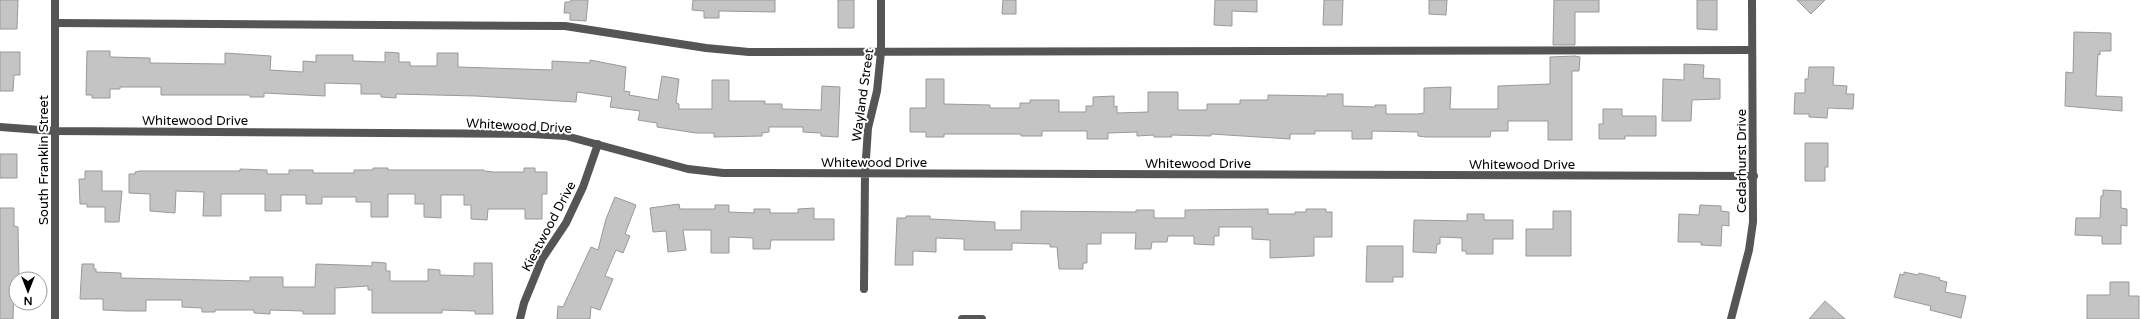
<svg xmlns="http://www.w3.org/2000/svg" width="2142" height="319" viewBox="0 0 2142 319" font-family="'Varela Round',sans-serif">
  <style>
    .building { fill: #c4c4c4; stroke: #999 }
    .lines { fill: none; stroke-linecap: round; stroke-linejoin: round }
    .service { stroke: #555; stroke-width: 8 }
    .minor { stroke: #555; stroke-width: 8 }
    .tertiary { stroke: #555; stroke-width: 8 }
    .labels { text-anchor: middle; stroke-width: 4; stroke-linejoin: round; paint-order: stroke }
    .street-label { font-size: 13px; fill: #000; stroke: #fff }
  </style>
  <rect width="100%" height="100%" fill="#fff"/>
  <!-- building -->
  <path class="building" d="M0,0H18L17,29H0Z
    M571,0H588L586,21L570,20V13H564L565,2H570Z
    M693,0H775V12L719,11V18H704V11L692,10Z
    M838,0H854V28H838Z
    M1003,0H1016V14H1002Z
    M1215,0H1257V12L1232,11V26L1214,25Z
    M1324,0H1343L1342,25H1323Z
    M1429,0H1447L1446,15L1429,14Z
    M1554,0H1599V12H1575V45H1553Z
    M1697,0H1717V30L1697,29Z
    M1797,0H1825L1811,14Z
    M2074,32L2111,33V51H2100V55L2098,54L2096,96L2122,97V111L2065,106L2066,72L2073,73Z
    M87,51H110V57L150,58V63L225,64V53L271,56L270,70L303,72V61L316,62V55H353V61L385,62V52L399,53V62H410V66H437V53H458V67L552,70V61L590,63V60L626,67L624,91L630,92L629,95L658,100L662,76L679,79L676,103L679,104V109H712V80H729V101H765V104H782V109L821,110L822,86L840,87L838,137L821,136V133L803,132V127H769V132L762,133V136L714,137V133H696L657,127V123L638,120L640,111L610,107L612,97L577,92L576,102L476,96L396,94V98L381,97V94H361V84L325,83V96L264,93V97H250V95H161V87H120V89H110V98H92V95H86Z
    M0,52H20V75H14L13,91H0Z
    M1575,56L1580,57L1579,71H1572V140H1548V121H1508V131H1491L1490,137H1426L1418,136V132L1372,131V139H1352V131H1315V134H1290V139L1211,134V136L1171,135L1172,137H1154V135L1137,136V132L1108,133V139H1087V131H1042V136H1021V134H944V137H926V132H910V108H926V79H944V104L990,105V108H1020V103H1030V100H1059V112H1086V106H1093V97L1114,96V107L1117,106V113L1148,112V92H1178V110H1207V104H1240V100H1268V95L1327,96V94H1343V106L1375,107V105H1386V114H1418L1424,113V88L1451,87L1450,109H1498V86L1550,84V57Z
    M1684,64L1704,65L1703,78L1720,79V99L1692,100L1691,121H1662L1663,79L1684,80Z
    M1809,67H1834L1833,85L1847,86L1846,94H1854L1853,109L1828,108L1827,118L1809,117V114H1794L1795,93H1805V79H1808Z
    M1603,109H1622V116H1656V136H1625V139H1599V124H1603Z
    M1805,143H1828V167H1825V181H1805Z
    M0,154H17V178H0Z
    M373,168H388V170H484V171L494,172H524V168H535V172H547V194H542V219H525V209H488L487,220L471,219V205H464V195H441V218L424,217V204H415V194H388V217H371V202H356V197H322V204H306V195H281V211H265V194H221V216H203L204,192L176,191L175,213L150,211V194L129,193V174H135V172L140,171H240V169L267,170V174H289V170H313V173H354V170H373Z
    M85,171H102V191H122L119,222H105V207H87V204H80L79,179H85Z
    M2103,190L2121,191V208L2127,209V226L2121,225V244H2102V236L2075,235L2076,218H2100L2101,196H2103Z
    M615,197L636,205L625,234L630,236L623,253L616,250L605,276L613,279L600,310L591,307L590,319H557L558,306L563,307L591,247L598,250L606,219Z
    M679,204L680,209H715V205H729V212L754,213V209H770V213H798V209L814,208V219H834V240H771L770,249H753V238L729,237V253H711V230H683L686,250L668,252L666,231L653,232L650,208Z
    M1700,205L1721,206V211L1729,212V226L1722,225L1721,246L1701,245V242H1678L1679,214L1699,215Z
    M0,208H14V226L18,227L19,279H16V290H14L13,319H0Z
    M1268,209V214H1295V212H1306V209H1326V212H1332V237H1314V256L1270,258V240L1252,239V227H1219V236H1214V245L1194,244V236H1168L1167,242H1152L1151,249H1135L1136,233H1101V244H1087V263H1083V269H1059L1057,247H1050V244L1012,243V250H964V239L936,238V252L913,251V265H895L897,218H906V216H930V219L995,222V230H1021V211L1136,212V210H1154V218H1185V210Z
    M1553,211H1571V256H1526V229H1553Z
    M1467,214H1484V220H1513V239H1493V254H1466V251H1462V238L1440,237V244H1437L1436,253L1413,252L1414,220L1467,221Z
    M1367,246H1403V277H1393V282H1366Z
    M372,262L386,263V271H390V281H428V269L440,270V275L474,276V263H492L493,314H475V311L442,310V313H372V290H368V286L335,288V314H303V311L270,310V314L254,313V310H215V312H202V308L182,307V300H146V311H127L103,310V299H80L82,264H94V269H96V272L121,273V278L250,281V277H283V287H315L316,264L372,266Z
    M1904,272L1918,275L1919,273L1940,278L1939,280L1947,282L1945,292L1966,296L1961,318L1930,310L1931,306L1894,297L1900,274L1904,275Z
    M2110,282H2129V296H2139V319H2087V295H2110Z
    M1825,301L1845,319H1809Z"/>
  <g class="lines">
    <!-- service -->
    <path class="service" d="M55,23L565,26L706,48L749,52L1752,50
      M962,319H982"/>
    <!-- minor -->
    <path class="minor" d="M0,127L54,131L531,134L566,136L688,169L723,173L1754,176
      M864,289L865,174L868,128L877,91L881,52V0
      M520,319L524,303L542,259L566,223L583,187L598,144
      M1731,319L1749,250L1753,222L1752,0"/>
    <!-- tertiary -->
    <path class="tertiary" d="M55,0V319"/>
  </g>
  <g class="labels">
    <!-- street labels -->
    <g class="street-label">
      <text transform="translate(862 95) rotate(-82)" y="5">Wayland Street</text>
      <text x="195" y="125">Whitewood Drive</text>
      <text transform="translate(519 125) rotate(3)" y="5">Whitewood Drive</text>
      <text transform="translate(43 160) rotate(-90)" y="5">South Franklin Street</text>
      <text transform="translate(1741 161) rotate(-90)" y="5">Cedarhurst Drive</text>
      <text x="874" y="167">Whitewood Drive</text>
      <text x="1198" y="168">Whitewood Drive</text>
      <text x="1522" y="169">Whitewood Drive</text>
      <text transform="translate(548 226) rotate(-62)" y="5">Kiestwood Drive</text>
    </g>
  </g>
  <!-- north arrow -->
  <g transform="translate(28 291) rotate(180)"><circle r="19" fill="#ffffff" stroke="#999999"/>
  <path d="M0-3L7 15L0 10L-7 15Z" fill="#000000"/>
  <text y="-6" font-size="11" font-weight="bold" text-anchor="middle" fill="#000000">N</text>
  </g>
</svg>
